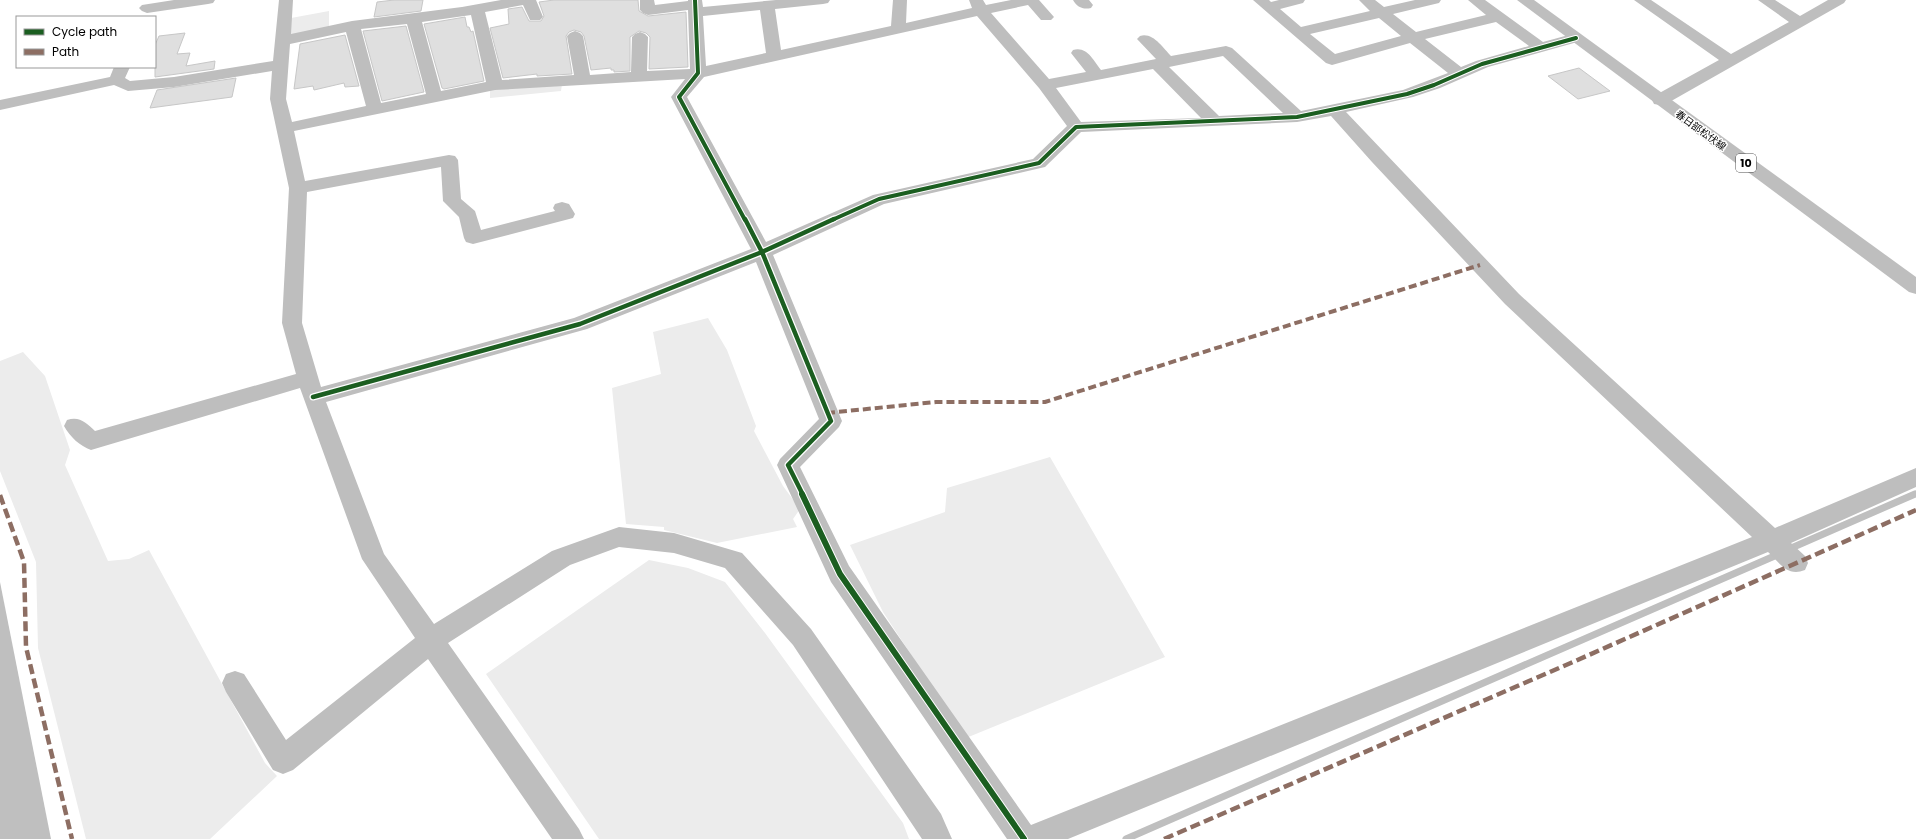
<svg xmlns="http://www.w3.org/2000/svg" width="1916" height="839" viewBox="0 0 1916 839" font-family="Poppins,'Noto Sans JP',sans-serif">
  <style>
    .green { fill: #ececec }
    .water { fill: #bfbfbf }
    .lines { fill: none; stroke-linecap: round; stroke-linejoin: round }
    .stream-far1 { stroke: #bfbfbf; stroke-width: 5.5 }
    .stream { stroke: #bfbfbf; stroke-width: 7 }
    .building { fill: #dfdfdf; stroke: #c7c7c7 }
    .minor { fill: #bebebe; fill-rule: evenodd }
    .major { fill: #bebebe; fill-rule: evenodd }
    .quiet-far1 { stroke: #8d6e63; stroke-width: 4; stroke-dasharray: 8 4; stroke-linecap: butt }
    .quiet { stroke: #8d6e63; stroke-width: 4.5; stroke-dasharray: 10 4.5; stroke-linecap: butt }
    .cycleway-far2-casing { stroke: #fff; stroke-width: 6 }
    .cycleway-far1-casing { stroke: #fff; stroke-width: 7 }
    .cycleway-casing { stroke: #fff; stroke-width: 8 }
    .cycleway-far2 { stroke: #1b5e20; stroke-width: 4 }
    .cycleway-far1 { stroke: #1b5e20; stroke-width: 4.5 }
    .cycleway { stroke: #1b5e20; stroke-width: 6 }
    .labels { text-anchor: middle; stroke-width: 3; stroke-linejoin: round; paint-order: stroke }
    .far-street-label { font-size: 10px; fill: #000; stroke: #fff }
    .shield { fill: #fff; stroke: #4c4c4c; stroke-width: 1 }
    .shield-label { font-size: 11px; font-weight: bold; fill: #000 }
  </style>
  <rect width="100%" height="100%" fill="#fff"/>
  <!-- green -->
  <path class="green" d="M329,11V28L294,35L289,34L291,18Z
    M562,84L561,91L490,98V90Z
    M708,318L727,350L756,426L754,431L783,486L800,509L793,519L797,527L717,543L664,530V527L626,524L612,388L661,374L653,332Z
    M23,352L45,376L70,450L65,465L108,561L129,559L149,550L265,763L277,776L210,839H86L38,648L36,562L0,471V361Z
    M1050,457L1165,657L966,738L883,612L850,545L945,512L947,488Z
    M649,560L688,568L725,582L765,633L903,823L909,839H599L486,674Z"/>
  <!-- water -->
  <path class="water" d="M0,582L51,839H0Z"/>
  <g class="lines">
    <!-- stream-far1 -->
    <path class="stream-far1" d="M1913,495L1916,494"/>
    <!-- stream -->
    <path class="stream" d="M1789,549L1915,494
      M1126,839L1779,554"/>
  </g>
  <!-- building -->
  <path class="building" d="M394,0H423L421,11L374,17L377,2Z
    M554,0H638L639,11L648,16L686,12L688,67L649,69L650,37L646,33L639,31L630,37V71L614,72V70H611V68L591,70L584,36L581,32L574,30L569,32L566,36L572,74L537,76V74L503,78L490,28L509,24L508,9L522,7L529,21H541L544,16L539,2Z
    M465,17L467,27H469L471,32L473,31L484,81L444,89L442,88L424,24Z
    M406,26L424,92L382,101L363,31Z
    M185,33L177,54L190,53L186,66L215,61L214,69L155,77V45L159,36Z
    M345,35L359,86L345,87L344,83L314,90L313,86L294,89L300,44Z
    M1579,68L1610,91L1578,99L1548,76Z
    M236,78L232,97L150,108L157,90Z"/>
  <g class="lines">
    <!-- minor -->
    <path class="minor" d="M174,0H215L213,3L208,4L147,13L142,11L139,8L142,5Z
      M279,0H293L291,34L352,21L462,7L501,0H536L543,17L540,20H530L523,5L485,12L502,80L574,75L567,36L570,33L575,31L580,33L583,36L590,75L631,72L632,37L635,34L640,32L645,34L648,37L647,71L690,69L688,10L648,15L643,13L640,10V0H654L655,5L688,1V0H702L703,7L776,0H830L828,3L823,4L775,9L781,50L891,26L893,0H907L906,23L972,8L969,0H983L986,5L1011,0H1039L1054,17L1051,20H1041L1028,5L991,13L1049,79L1086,72L1071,53L1073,50C1087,46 1093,60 1101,70L1156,59L1137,39L1140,36C1153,32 1163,48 1171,56L1226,46L1232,48L1301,111L1403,90L1448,73L1410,43L1332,65L1326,63L1253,0H1269L1271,2L1279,0H1305L1303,3L1280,9L1301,27L1370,11L1359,0H1375L1384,7L1415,0H1441L1439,3L1393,14L1416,32L1486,15L1468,0H1485L1543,42L1576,33L1581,35L1584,38L1581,41L1488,67L1440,88L1413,97L1346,112L1519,294L1775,528L1916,468V487L1791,543L1805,556L1808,563L1805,570C1787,577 1780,563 1768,552L1068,839H1007L831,582L777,465L780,459L819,419L756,262L587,329L326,402L384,554L434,624L552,551L619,527L674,533L742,553L811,629L941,814L952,839H922L793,645L725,568L674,553L619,547L570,565L448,643L579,829L584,839H552L428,659L293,770L283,774L273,770L226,692L222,683L226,674L235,671L244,674L286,740L415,638L362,559L300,388L91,450C80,446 70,437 64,426L67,420C80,416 86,423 95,431L296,374L282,323L289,188L270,99L272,71L174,87L128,91L114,85L0,110V100L110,77L114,67H130L125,78L130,81L174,77L273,61ZM760,10L766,53L706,66L703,16ZM471,15L486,82L441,91L422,22ZM977,16L1039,88L1067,126L1033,159L873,195L766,242L687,97L704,77ZM1379,18L1401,36L1335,54L1310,34ZM1496,22L1529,46L1476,61L1461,67L1425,39ZM407,24L426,94L381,103L361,29ZM346,32L366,106L292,122L286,99L290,44ZM1223,56L1283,113L1219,116L1169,67ZM1153,69L1201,118L1081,122L1056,88ZM685,79L671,97L751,249L574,318L321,387L302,323L307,192L441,167L443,201L459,217L464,238L466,242L473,244L573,218L575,214L569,204L562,202L555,204L553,208L555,211L481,230L475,211L461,199L458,160L455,156L449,155L305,181L294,131L495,90ZM1331,116L1372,162L1505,304L1752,537L1031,825L849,566L800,467L839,427L842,421L773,255L884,204L1045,167L1081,132L1297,122Z
      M1073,0H1089L1093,5L1091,8C1083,10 1077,7 1073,0Z
      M1634,0H1651L1731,54L1789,22L1758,0H1775L1800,16L1828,0H1846L1844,3L1666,104L1660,105L1654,104L1652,100L1654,96L1719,60Z"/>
    <!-- major -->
    <path class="major" d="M1517,0H1534L1916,277V294L1909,292Z"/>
    <!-- quiet-far1 -->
    <path class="quiet-far1" d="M827,413L936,402H1045L1480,265"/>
    <!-- quiet -->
    <path class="quiet" d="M0,495L24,562L26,647L72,839
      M1164,839L1573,662L1916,510"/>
    <!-- cycleway-far2 casing -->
    <g class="cycleway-far2-casing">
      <path id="cycleway-far2" d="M695,0L698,73L679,97L745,220
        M832,220L879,199L1039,163L1076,127L1297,117L1407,94L1434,85L1482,64L1576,38"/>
    </g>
    <!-- cycleway-far1 casing -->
    <g class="cycleway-far1-casing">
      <path id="cycleway-far1" d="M745,219L762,252L831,421L788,465L803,495
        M313,397L580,324L762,252L834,219"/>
    </g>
    <!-- cycleway casing -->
    <g class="cycleway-casing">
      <path id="cycleway" d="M802,494L840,574L1024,839"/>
    </g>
    <!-- cycleway-far2 -->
    <use href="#cycleway-far2" class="cycleway-far2"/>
    <!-- cycleway-far1 -->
    <use href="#cycleway-far1" class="cycleway-far1"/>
    <!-- cycleway -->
    <use href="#cycleway" class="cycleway"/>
  </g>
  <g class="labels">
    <!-- far-street labels -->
    <g class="far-street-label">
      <text transform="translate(1701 130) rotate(36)" y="4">春日部松伏線</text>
    </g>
    <!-- shield labels -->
    <rect class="shield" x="1736" y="154" width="20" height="18" rx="3"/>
    <g class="shield-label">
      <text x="1746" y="167">10</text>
    </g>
  </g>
  <!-- legend -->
  <rect x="16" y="16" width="140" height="52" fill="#ffffff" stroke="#999999"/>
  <rect x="24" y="29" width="20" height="6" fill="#1b5e20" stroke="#999999"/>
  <text x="52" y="36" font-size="12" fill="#000000">Cycle path</text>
  <rect x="24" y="49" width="20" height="6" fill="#8d6e63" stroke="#999999"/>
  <text x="52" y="56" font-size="12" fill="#000000">Path</text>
</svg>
